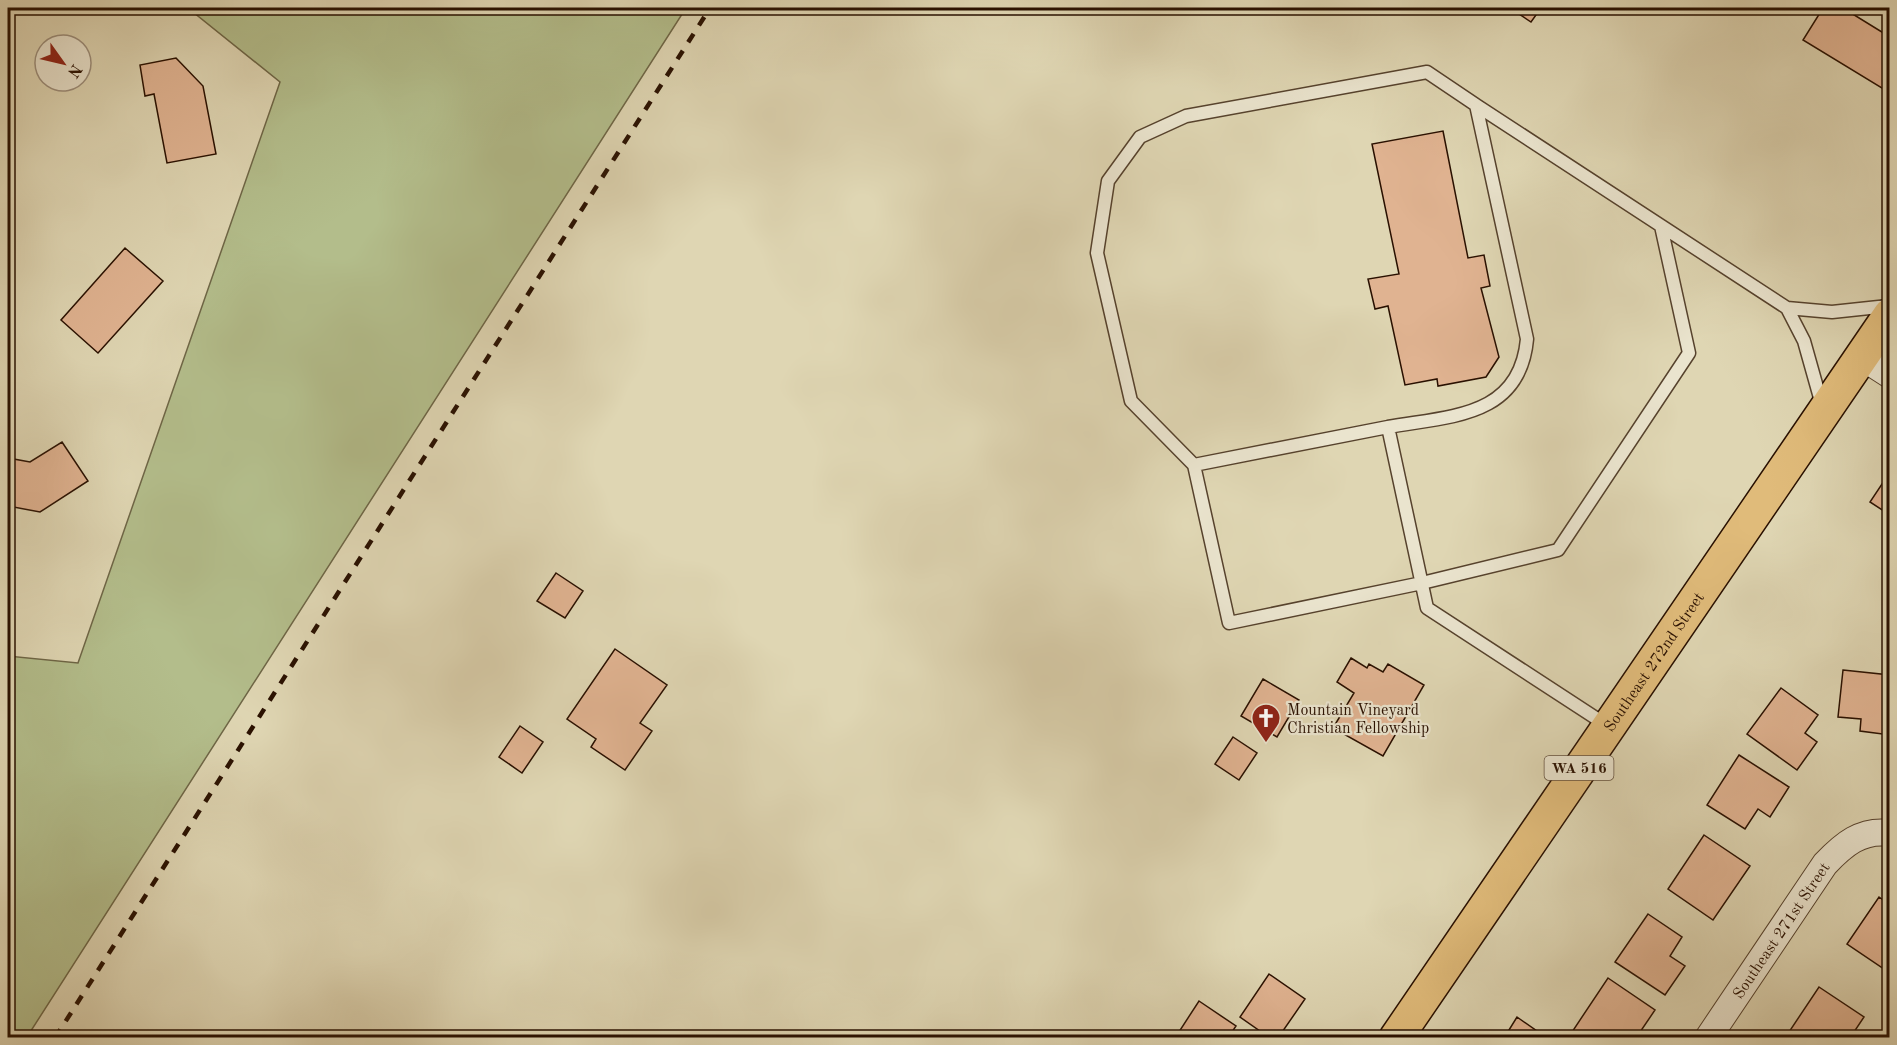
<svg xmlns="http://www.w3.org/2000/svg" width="1897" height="1045" viewBox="0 0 1897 1045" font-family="'Old Standard TT',serif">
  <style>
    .green { fill: #b3bd8b; stroke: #6e6646; stroke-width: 1.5 }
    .building { fill: #e0b391; stroke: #291000; stroke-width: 1.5 }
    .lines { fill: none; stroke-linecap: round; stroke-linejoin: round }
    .lane-casing { stroke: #56422d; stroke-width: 15 }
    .street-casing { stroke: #56422d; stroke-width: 28 }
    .primary-casing { stroke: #291000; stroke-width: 36 }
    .lane { stroke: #eae4ce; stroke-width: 12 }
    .street { stroke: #eae4ce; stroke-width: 26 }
    .primary { stroke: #e0bb7a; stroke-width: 33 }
    .rail { stroke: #291000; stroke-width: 4.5; stroke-dasharray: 10 10; stroke-linecap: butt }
    .labels { text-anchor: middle; stroke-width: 4.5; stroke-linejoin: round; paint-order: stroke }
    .shield { fill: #eae4ce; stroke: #63503e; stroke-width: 1.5 }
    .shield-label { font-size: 15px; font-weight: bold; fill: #291000 }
    .street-label { font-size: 16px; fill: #291000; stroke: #eae4ce }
    .poi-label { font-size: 16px; fill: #291000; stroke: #eae4ce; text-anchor: start }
  </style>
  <rect width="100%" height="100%" fill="#dfd6b3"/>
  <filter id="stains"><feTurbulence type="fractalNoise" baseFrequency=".00333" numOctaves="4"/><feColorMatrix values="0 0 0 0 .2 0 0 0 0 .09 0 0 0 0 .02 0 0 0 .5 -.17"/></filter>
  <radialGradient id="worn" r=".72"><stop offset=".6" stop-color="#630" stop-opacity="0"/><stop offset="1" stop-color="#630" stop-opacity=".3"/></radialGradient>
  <!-- green -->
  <path class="green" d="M188,8H686L27,1037H8V656L78,663L280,82Z"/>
  <!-- building -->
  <path class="building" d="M1510,8H1541L1531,22Z
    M1823,8H1843L1890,37V93L1803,40Z
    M176,58L203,86L216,154L167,163L154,94L145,96L140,65Z
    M1443,131L1468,258L1484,255L1490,286L1481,288L1499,357L1486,377L1438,386L1437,379L1405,385L1388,306L1375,309L1368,279L1399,274L1372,144Z
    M125,248L163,281L98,353L61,320Z
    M62,442L88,481L40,512L8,506V458L30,462Z
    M1890,472V515L1870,502Z
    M556,573L583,591L565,618L537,601Z
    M615,649L667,685L640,723L652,731L625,770L591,747L596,739L567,719Z
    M1351,658L1367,668L1369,664L1383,672L1388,664L1424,685L1383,756L1333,728L1354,693L1337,682Z
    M1843,670L1890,675V735L1860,731L1861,719L1838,717Z
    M1263,679L1299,700L1277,737L1241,716Z
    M1781,688L1818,715L1805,733L1817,742L1797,770L1747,734Z
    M520,726L543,742L522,773L499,757Z
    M1233,737L1257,753L1239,780L1215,764Z
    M1739,755L1789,787L1770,817L1758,809L1745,829L1707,805Z
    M1704,835L1750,866L1713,920L1668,889Z
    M1879,897L1890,905V973L1847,944Z
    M1648,914L1682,937L1670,956L1685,966L1665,995L1615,962Z
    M1269,974L1305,999L1278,1038H1270L1240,1017Z
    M1608,978L1655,1010L1636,1038H1580L1572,1032Z
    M1819,987L1864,1017L1850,1038H1785Z
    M1199,1001L1236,1026L1228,1038H1175Z
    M1517,1017L1547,1038H1504Z"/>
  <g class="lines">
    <!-- lane casing -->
    <g class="lane-casing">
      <path id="lane" d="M1822,405L1804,341L1787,308L1832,312L1888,306
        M1388,427L1194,465L1229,623L1422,583L1558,550L1689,353L1661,226
        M1194,465L1131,401L1097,253L1108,181L1140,137L1186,116L1427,72L1476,105
        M1608,726L1427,608L1388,427C1449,416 1520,418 1527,339L1476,105L1787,308"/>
    </g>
    <!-- street casing -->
    <g class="street-casing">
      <g id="street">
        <path d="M1862,357L1890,375"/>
        <path id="s1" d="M1708,1038L1825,864C1843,845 1861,829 1890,833"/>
      </g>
    </g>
    <!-- primary casing -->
    <g class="primary-casing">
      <g id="primary">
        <path id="s2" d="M1396,1038L1890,315"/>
      </g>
    </g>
    <!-- lane -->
    <use href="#lane" class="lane"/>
    <!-- street -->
    <use href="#street" class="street"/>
    <!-- primary -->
    <use href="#primary" class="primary"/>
    <!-- rail -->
    <path class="rail" d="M55,1038L710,8"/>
  </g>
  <!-- icons -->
  <defs>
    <g id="church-pin" transform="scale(1.5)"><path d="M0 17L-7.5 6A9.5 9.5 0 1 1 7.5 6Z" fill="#8f2418" stroke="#eae4ce"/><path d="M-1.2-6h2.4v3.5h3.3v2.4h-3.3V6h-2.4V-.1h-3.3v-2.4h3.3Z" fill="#fff"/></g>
  </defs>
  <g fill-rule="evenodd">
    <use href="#church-pin" x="1266" y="718"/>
  </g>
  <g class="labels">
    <!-- shield labels -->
    <rect class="shield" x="1544.5" y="756" width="69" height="24" rx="4.5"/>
    <g class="shield-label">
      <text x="1579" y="773">WA 516</text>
    </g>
    <!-- street labels -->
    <g class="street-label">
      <text dy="6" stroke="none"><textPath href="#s2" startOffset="456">Southeast 272nd Street</textPath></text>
      <text dy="6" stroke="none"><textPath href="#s1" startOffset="130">Southeast 271st Street</textPath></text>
    </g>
    <!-- poi labels -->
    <g class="poi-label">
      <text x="1287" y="715">Mountain Vineyard<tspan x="1287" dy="18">Christian Fellowship</tspan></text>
    </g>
  </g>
  <!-- margin -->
  <rect width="1897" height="1045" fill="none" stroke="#dfd6b3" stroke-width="30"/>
  <rect x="9" y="9" width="1879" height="1027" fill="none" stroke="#291000" stroke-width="3"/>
  <rect x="15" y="15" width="1867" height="1015" fill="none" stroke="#291000" stroke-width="1.5"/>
  <!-- north arrow -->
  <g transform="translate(63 63) rotate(124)"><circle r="28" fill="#eae4ce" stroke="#9d8f7c" stroke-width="1.5"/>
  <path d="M0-4.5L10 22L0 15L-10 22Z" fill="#8f2418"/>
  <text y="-9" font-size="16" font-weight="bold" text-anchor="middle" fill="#291000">N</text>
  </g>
  <rect width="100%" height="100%" filter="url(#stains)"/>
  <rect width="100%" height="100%" fill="url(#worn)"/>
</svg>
